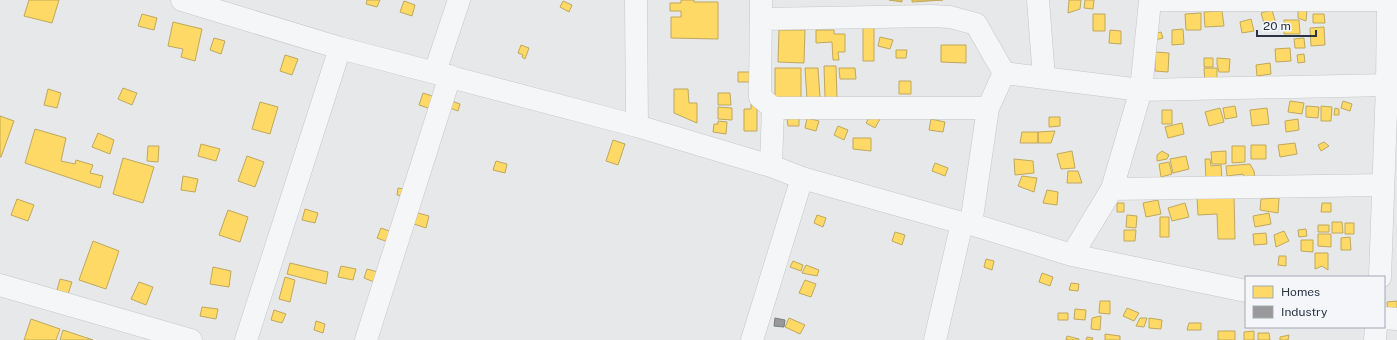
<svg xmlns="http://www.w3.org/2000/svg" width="1397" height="340" viewBox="0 0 1397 340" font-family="'Public Sans',sans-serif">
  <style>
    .homes { fill: #ffd966; stroke: #bfa85c }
    .industry { fill: #999; stroke: #787b80 }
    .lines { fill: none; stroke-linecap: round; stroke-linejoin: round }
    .minor-casing { stroke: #c4c6c8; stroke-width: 23 }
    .minor { stroke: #f5f6f7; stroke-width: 22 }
  </style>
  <rect width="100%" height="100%" fill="#e6e8ea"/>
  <!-- homes -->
  <path class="homes" d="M29,0H59L52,23L24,16Z
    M367,0H380L377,7L366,4Z
    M681,0H694V2H718V39L671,38V17H681V11H670V3H681Z
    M889,0H902V2Z
    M912,0H943L912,2Z
    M1069,0H1081L1080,9L1068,13Z
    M1085,0H1094L1093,9L1084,8Z
    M404,1L415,5L412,16L400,12Z
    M563,1L572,5L569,12L560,7Z
    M1272,10L1276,24L1265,27L1261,13Z
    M1298,10H1307L1306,21L1298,18Z
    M1222,11L1224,26L1205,27L1204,12Z
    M1201,13V30H1186L1185,14Z
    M142,14L157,18L154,30L138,26Z
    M1093,14H1105V31H1093Z
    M1313,14H1324L1325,23H1313Z
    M1251,19L1254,31L1242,33L1240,22Z
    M1284,20H1299L1300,34H1284Z
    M173,22L202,29L195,61L181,57L183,49L168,46Z
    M863,27H874V61H863Z
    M1324,27L1325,45L1311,46L1310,28Z
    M1183,29L1184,44L1172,45V30Z
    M779,30H805L804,63L778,62Z
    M816,30H834V34H845V52H838L839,60H833L832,42L816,43Z
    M1110,30L1121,31V44L1109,43Z
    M1161,32L1163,38L1155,40L1153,34Z
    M880,37L893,40L890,49L878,46Z
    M214,38L225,41L221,54L210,50Z
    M1304,38L1305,48H1295L1294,39Z
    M521,45L529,48L525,59L522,57L523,55L518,53Z
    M941,45H966V63L941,62Z
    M1290,48L1291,61L1276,62L1275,49Z
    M896,50H907L906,58H896Z
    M1155,52L1169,53L1168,72L1155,71Z
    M1304,54L1305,62L1298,63L1297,55Z
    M285,55L298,59L292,75L280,71Z
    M1204,58H1213V67H1204Z
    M1217,58L1230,59L1229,72H1219L1217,64Z
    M1270,63L1271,74L1257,76L1256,65Z
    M824,66H836L837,98H825Z
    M775,68H801V98H775Z
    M805,68H818L820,98L807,99Z
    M839,68H855L856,79H840Z
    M1204,68H1217V83H1205Z
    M738,72H752V82H738Z
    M899,81H911V94H899Z
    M123,88L137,93L132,105L118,99Z
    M48,89L61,93L57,108L44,105Z
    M674,89H688L689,103H697V123L674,113Z
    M423,93L435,97L431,109L419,105Z
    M718,93H730L731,105H718Z
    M452,101L460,104L458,111L450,108Z
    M1290,101L1304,103L1302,114L1288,112Z
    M1343,101L1352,104L1350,111L1341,108Z
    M260,102L278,107L270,134L252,129Z
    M751,104H757V131H744V109H751Z
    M1235,106L1237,117L1225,119L1223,108Z
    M1306,106L1319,107L1318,118L1306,117Z
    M1321,106L1332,107L1331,121H1321Z
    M718,107L732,108V120L718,119Z
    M1220,108L1224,122L1209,126L1205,112Z
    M1267,108L1269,124L1252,126L1250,110Z
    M1335,108L1339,109V115H1334Z
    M1162,110H1172V124H1162Z
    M871,114L880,119L875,128L866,123Z
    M0,116L14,121L1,157H0Z
    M1049,117H1060V126L1049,127Z
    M787,118H799V126H788Z
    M807,118L819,121L816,131L805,128Z
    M931,119L945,122L943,132L929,130Z
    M1298,119L1299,130L1286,132L1285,121Z
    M718,121L727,122L726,134L713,132L714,124H718Z
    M1182,123L1184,134L1168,138L1165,127Z
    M838,126L848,130L844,140L834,135Z
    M35,129L66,138L61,161L75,164L76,160L93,165L90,173L103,176L100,188L25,163Z
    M1055,131L1051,143H1038V132Z
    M1022,132H1038V143H1020Z
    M98,133L114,140L110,154L92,147Z
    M853,138H871V151L853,149Z
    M613,140L625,144L618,165L606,161Z
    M1324,142L1329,146L1321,151L1318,145Z
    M1295,143L1297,154L1280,157L1278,145Z
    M201,144L220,149L216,161L198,156Z
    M1251,145H1266V159H1251Z
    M148,146H159L158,162L147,161Z
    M1232,146H1245V162L1232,163Z
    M1072,151L1075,168L1061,169L1057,154Z
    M1162,151L1169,155L1167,159L1157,161V155Z
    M1226,151V164H1212L1211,152Z
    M247,156L264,162L255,187L238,181Z
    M1186,156L1189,169L1173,173L1170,159Z
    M123,158L154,167L143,203L113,194Z
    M1014,159L1033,161L1034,173L1015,175Z
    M1205,159H1210L1211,166L1221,165L1222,180H1206Z
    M496,161L507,164L505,173L493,170Z
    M1169,162L1172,174L1161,177L1159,164Z
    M935,163L948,168L945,176L932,171Z
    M1250,164L1254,171L1255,179L1245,180L1243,174L1227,176L1226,166Z
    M1068,171H1078L1082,183H1067Z
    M183,176L198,179L195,192L181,190Z
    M1022,176L1037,178L1034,192L1018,186Z
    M398,188L404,189L403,196L397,195Z
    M1047,190L1058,192L1057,205L1043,203Z
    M1234,195L1235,239H1218L1217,214L1198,215L1197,196Z
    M1279,198L1278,213L1260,210L1261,199Z
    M17,199L34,205L28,221L11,215Z
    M1158,200L1161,214L1146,217L1143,203Z
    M1117,203H1124V212H1117Z
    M1185,203L1189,217L1172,221L1168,208Z
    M1322,203H1331V212H1321Z
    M305,209L318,213L315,223L302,220Z
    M228,210L248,217L240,242L219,235Z
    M418,213L429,216L426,228L414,224Z
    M1269,213L1271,224L1255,227L1253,216Z
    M817,215L826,218L823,227L814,223Z
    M1127,215L1137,216L1136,228L1126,227Z
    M1160,217H1169V237H1160Z
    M1332,222H1342L1343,233H1332Z
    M1345,223H1354V234H1345Z
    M1318,225H1329V232H1318Z
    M381,228L392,232L388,242L377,238Z
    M1306,229L1307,236L1299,237L1298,230Z
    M1124,230H1136L1135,241H1124Z
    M1284,231L1289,241L1276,247L1274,235Z
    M895,232L905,235L902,245L892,241Z
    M1266,233L1267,244L1254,245L1253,234Z
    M1318,234H1331V247L1318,246Z
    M1350,237L1351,250H1341V238Z
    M1301,240H1313V252L1301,251Z
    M93,241L119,251L106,289L79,280Z
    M1315,253H1328V270L1322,266L1315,269Z
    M1279,256H1286V266L1278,265Z
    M986,259L994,261L992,270L984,267Z
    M793,261L803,265L801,271L790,267Z
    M290,263L328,272L326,284L287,274Z
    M806,265L819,270L817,276L802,273Z
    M341,266L356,269L353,280L338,277Z
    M213,267L231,271L229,287L210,284Z
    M367,269L378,272L374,282L364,278Z
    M1042,273L1053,277L1050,286L1039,282Z
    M285,277L295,280L290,302L279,299Z
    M60,279L72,282L68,294L57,290Z
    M805,280L816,284L811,297L799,293Z
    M139,282L153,287L146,305L131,299Z
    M1071,283L1079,284L1078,291L1069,290Z
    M1100,301H1110V314L1099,313Z
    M1397,301V312L1388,313L1387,302Z
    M202,307L218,309L216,319L200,316Z
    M1127,308L1139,313L1134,321L1123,316Z
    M1075,309L1086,310L1085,320L1074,319Z
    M274,310L286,314L282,323L271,320Z
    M1058,313H1068V320H1058Z
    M1101,316L1100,330L1091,329L1092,318Z
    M789,318L805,325L800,334L785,327Z
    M1140,318H1147L1144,327L1136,326Z
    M1149,318L1162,320L1161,329L1149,328Z
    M31,319L60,329L56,340H24Z
    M316,321L325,324L323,333L314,330Z
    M1189,323H1201V330H1187Z
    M63,330L93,340H60Z
    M1218,331H1235V340H1218Z
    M1254,331V340H1244V332Z
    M1258,333H1269L1270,340H1258Z
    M1105,334L1120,336V340H1105Z
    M1289,335L1288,340H1280V337Z
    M1067,336L1079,339V340H1066Z
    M1087,337L1093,338L1092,340H1086Z"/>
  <!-- industry -->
  <path class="industry" d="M775,318L785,320L784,327L774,326Z"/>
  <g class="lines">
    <!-- minor casing -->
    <g class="minor-casing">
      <path id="minor" d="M182,0L340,48L637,126L771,166L802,178L962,223L971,224L1072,255L1246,291
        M636,0L637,126
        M761,0L760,97L773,108H988L971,224
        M1038,0L1044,78
        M1150,0H1376
        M762,19L932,16L950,17L976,24L1004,73L988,108
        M435,72L459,0
        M1004,73L1141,90L1387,85
        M771,166L773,108
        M1112,189L1383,185
        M1072,255L1112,189L1141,90L1150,1
        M1380,277L1387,85L1388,0
        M0,285L191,340
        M1384,318L1397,319
        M246,340L340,48
        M366,340L450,76
        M752,340L802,178
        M935,340L962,223
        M1375,340L1376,327"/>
    </g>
    <!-- minor -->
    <use href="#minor" class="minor"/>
  </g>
  <!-- legend -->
  <rect x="1245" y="276" width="140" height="52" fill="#f4f6f9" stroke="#a4a8b1"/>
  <rect x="1253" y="286" width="20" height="12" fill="#ffd966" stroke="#a4a8b1"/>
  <text x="1281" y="296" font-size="12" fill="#2b3445">Homes</text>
  <rect x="1253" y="306" width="20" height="12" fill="#999999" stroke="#a4a8b1"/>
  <text x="1281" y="316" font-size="12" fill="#2b3445">Industry</text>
  <!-- scale -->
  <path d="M1257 30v6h59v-6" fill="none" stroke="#2b3445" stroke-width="2"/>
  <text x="1263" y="30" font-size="12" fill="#2b3445" stroke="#f4f6f9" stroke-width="3" paint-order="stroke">20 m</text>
</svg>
